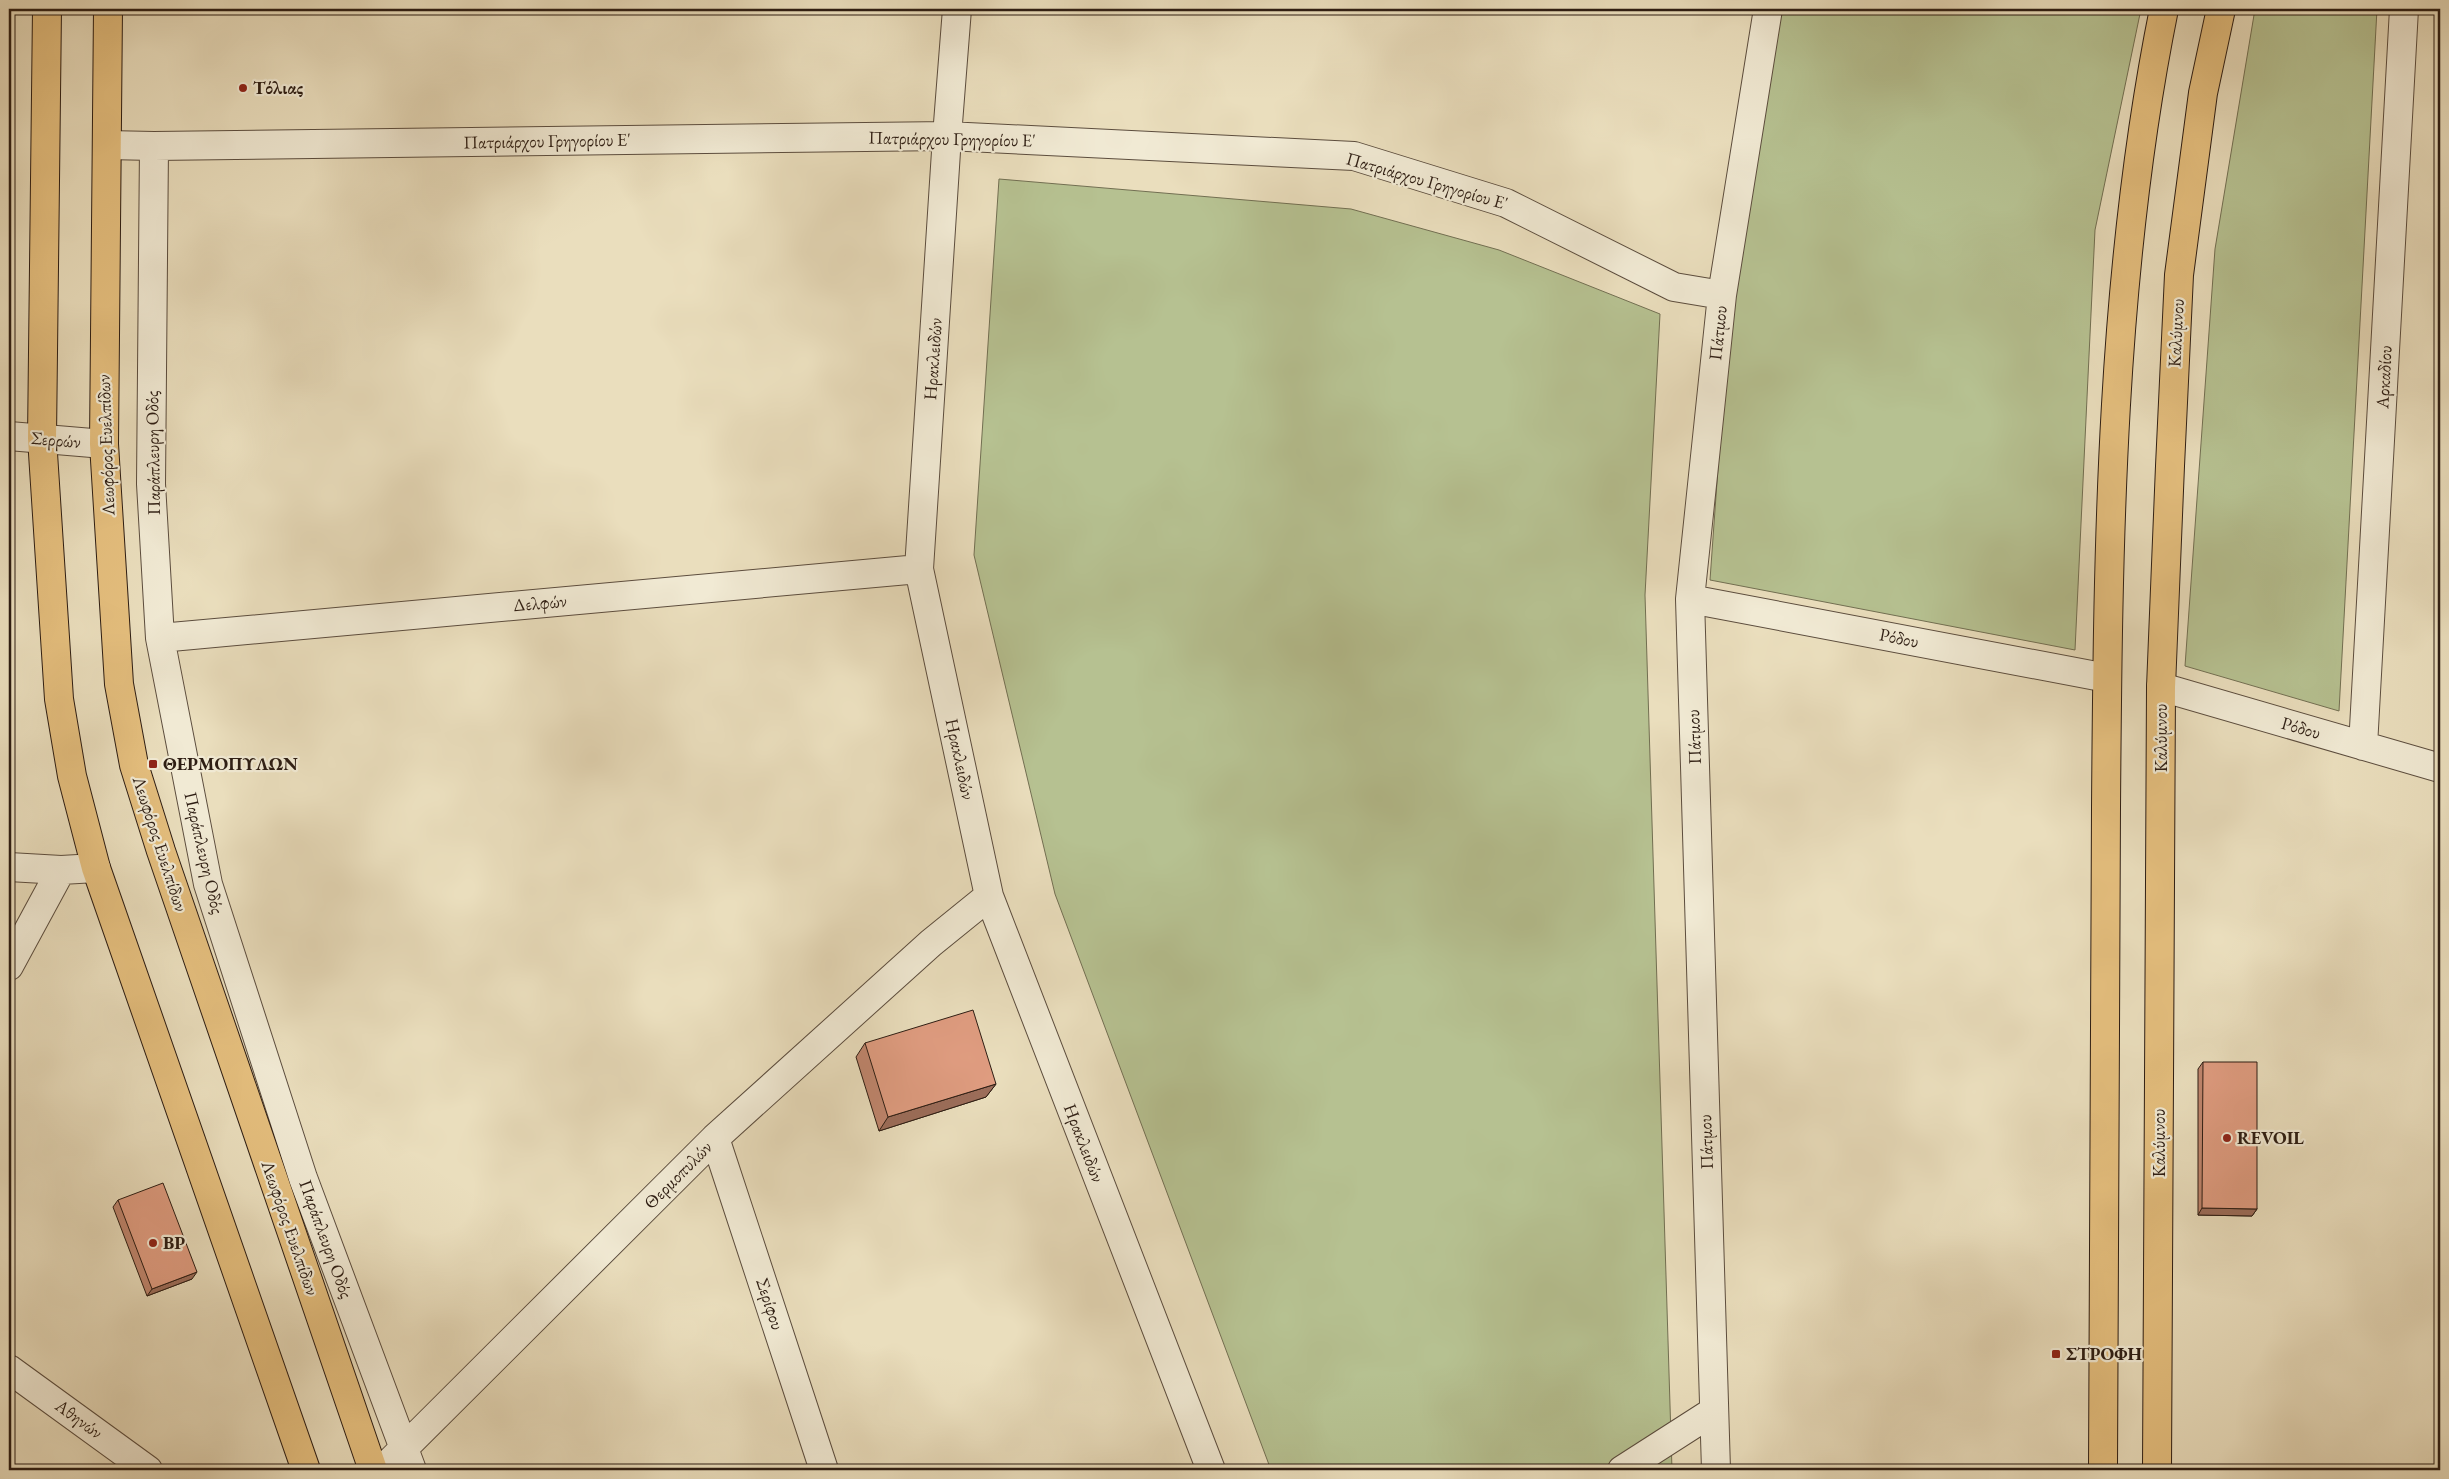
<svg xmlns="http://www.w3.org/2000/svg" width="2449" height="1479" viewBox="0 0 2449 1479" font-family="'EB Garamond',serif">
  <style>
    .green { fill: #b6c191; stroke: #726f52 }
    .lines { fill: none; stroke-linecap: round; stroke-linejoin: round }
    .minor-casing { stroke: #5c4d3e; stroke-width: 30 }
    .major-casing { stroke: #2d1d13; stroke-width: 30 }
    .minor { stroke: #f1ead4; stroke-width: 28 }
    .major { stroke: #e5bf7e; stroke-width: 28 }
    .wall { fill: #c0866e; stroke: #2d1d13 }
    .shaded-wall { fill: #9c6d5a; stroke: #2d1d13 }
    .building { fill: #df9c80; stroke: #2d1d13 }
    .poi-dot { fill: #8f2418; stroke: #f1ead4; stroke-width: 2 }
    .labels { text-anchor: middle; stroke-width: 4.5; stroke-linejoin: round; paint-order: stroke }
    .poi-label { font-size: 18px; font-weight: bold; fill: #2d1d13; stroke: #f1ead4; text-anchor: start }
    .street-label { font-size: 18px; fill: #2d1d13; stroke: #f1ead4 }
  </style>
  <rect width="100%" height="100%" fill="#eadebd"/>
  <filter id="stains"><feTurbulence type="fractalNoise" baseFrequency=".004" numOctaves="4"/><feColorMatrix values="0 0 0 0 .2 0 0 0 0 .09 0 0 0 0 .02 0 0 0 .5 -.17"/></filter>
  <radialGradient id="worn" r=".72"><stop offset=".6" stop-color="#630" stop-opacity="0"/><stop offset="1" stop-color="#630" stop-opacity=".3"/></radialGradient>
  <!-- green -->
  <path class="green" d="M1779,9H2141L2095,230L2075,650L1710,580L1731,286Z
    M2255,9H2377L2339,711L2185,666L2215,249Z
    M999,179L1351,209L1499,250L1660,314L1645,595L1672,1470H1271L1055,894L974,555Z"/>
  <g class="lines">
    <!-- minor casing -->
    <g class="minor-casing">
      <path id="minor" d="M957,9L947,136L919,569L989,896L1211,1470
        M107,145L154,146L947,136L1354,156L1506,203L1674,287L1722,295
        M154,146L151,484L160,638L208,884L303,1178L412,1470
        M9,436L104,444
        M1690,599L2107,678
        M160,638L919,569
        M2161,687L2440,768
        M2363,746L2404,9
        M9,867L61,870L96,868
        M9,966L61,870
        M715,1138L824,1470
        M9,1369L148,1470
        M382,1470L715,1138L931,943L989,896
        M1622,1470L1714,1411
        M1716,1470L1690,599L1722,295L1768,9"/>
    </g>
    <!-- major casing -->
    <g class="major-casing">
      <path id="major" d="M47,9L42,438L59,699L72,776L96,868L306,1470
        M108,9L104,444L119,684L134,765L161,851L373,1470
        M2103,1470C2104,1249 2105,1029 2106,808C2108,541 2111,271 2164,9
        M2157,1470L2161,687L2170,466L2179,275L2203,93L2221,9"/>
    </g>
    <!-- minor -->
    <use href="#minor" class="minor"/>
    <!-- major -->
    <use href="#major" class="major"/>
  </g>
  <!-- wall -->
  <path class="wall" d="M865,1043L996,1084L986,1097L879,1131L856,1057Z
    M2203,1062L2257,1209L2252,1216L2198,1215V1069Z
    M118,1200L192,1279L147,1296L113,1207Z"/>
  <!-- shaded-wall -->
  <path class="shaded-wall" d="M996,1084L986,1097L879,1131L888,1117Z
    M2202,1208L2257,1209L2252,1216L2198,1215Z
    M197,1272L192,1279L147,1296L152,1289Z"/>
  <!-- building -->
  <path class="building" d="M973,1010L996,1084L888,1117L865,1043Z
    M2203,1062H2257V1209L2202,1208Z
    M163,1183L197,1272L152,1289L118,1200Z"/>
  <!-- markers -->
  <g class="poi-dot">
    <circle cx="243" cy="88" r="5"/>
    <rect x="148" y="759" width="10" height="10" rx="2.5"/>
    <circle cx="2227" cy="1138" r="5"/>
    <circle cx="153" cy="1243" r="5"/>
    <rect x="2051" y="1349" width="10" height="10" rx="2.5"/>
  </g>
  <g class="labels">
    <!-- poi labels -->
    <g class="poi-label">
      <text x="253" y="94">Τόλιας</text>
      <text x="163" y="770">ΘΕΡΜΟΠΥΛΩΝ</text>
      <text x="2237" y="1144">REVOIL</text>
      <text x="163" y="1249">BP</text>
      <text x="2066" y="1360">ΣΤΡΟΦΗ</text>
    </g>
    <!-- street labels -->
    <g class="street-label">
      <text transform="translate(952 139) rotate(1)" y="6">Πατριάρχου Γρηγορίου Ε'</text>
      <text transform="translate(547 141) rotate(-1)" y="6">Πατριάρχου Γρηγορίου Ε'</text>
      <text transform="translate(1427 181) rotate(16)" y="6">Πατριάρχου Γρηγορίου Ε'</text>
      <text transform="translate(1718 333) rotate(-84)" y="6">Πάτμου</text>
      <text transform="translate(2176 333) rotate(-87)" y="6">Καλύμνου</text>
      <text transform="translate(933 359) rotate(-86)" y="6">Ηρακλειδών</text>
      <text transform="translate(2384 377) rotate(-87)" y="6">Αρκαδίου</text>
      <text transform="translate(56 440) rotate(5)" y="6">Σερρών</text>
      <text transform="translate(106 445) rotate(-92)" y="6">Λεωφόρος Ευελπίδων</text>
      <text transform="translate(153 453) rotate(-91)" y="6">Παράπλευρη Οδός</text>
      <text transform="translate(540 603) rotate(-5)" y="6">Δελφών</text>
      <text transform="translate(1899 638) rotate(11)" y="6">Ρόδου</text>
      <text transform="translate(2301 728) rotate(16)" y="6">Ρόδου</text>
      <text transform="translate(1694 737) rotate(-92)" y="6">Πάτμου</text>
      <text transform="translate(2161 738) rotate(-90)" y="6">Καλύμνου</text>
      <text transform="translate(960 759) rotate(78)" y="6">Ηρακλειδών</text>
      <text transform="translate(160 844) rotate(72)" y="6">Λεωφόρος Ευελπίδων</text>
      <text transform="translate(204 853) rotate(77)" y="6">Παράπλευρη Οδός</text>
      <text transform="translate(1706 1142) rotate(-92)" y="6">Πάτμου</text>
      <text transform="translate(1084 1143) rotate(69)" y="6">Ηρακλειδών</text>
      <text transform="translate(2159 1143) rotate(-90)" y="6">Καλύμνου</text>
      <text transform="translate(678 1175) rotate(-45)" y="6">Θερμοπυλών</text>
      <text transform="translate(290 1228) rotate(71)" y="6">Λεωφόρος Ευελπίδων</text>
      <text transform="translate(326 1239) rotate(70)" y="6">Παράπλευρη Οδός</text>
      <text transform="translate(770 1304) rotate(72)" y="6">Σερίφου</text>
      <text transform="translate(79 1419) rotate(36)" y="6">Αθηνών</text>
    </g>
  </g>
  <!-- margin -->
  <rect width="2449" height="1479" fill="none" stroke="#eadebd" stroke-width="30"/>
  <rect x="10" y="10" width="2429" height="1459" fill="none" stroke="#2d1d13" stroke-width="2.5"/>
  <rect x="15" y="15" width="2419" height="1449" fill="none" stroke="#2d1d13"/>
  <rect width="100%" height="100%" filter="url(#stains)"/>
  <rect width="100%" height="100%" fill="url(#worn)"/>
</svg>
